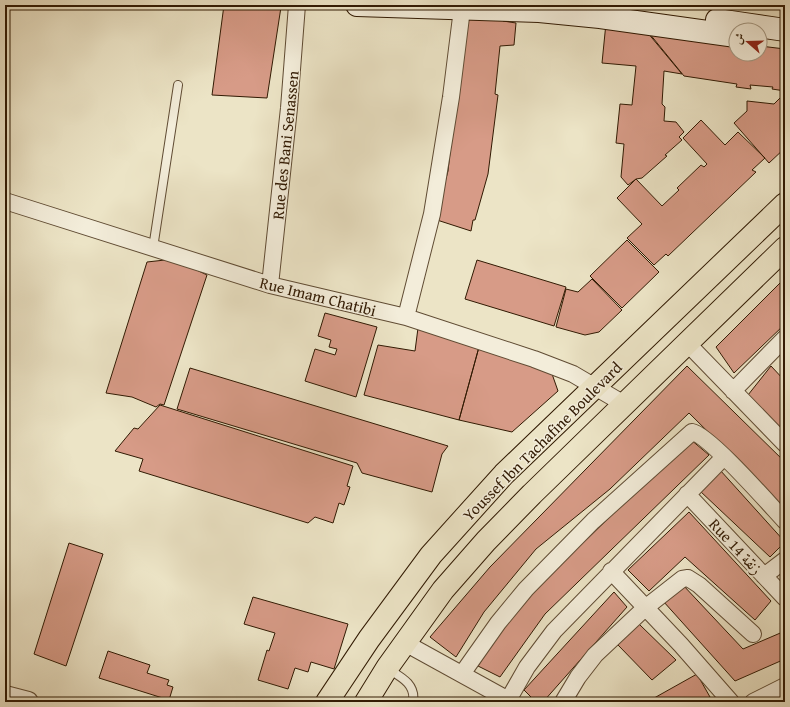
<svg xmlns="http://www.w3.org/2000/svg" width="790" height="707" viewBox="0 0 790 707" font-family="'Gentium Book Plus',Amiri,serif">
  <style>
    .building { fill: #d79b87; stroke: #311a03 }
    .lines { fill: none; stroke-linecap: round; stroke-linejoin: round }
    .service-casing { stroke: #604c34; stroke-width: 10 }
    .minor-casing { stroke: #604c34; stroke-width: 18 }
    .tertiary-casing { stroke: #604c34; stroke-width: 22 }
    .secondary-casing { stroke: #311a03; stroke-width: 24 }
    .primary-casing { stroke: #311a03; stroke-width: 24 }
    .service { stroke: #f3edda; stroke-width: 8 }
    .minor { stroke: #f3edda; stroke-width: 16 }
    .tertiary { stroke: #f3edda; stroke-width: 20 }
    .secondary { stroke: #f3edda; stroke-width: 22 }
    .primary { stroke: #ece4c6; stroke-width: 22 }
    .labels { text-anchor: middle; stroke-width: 3; stroke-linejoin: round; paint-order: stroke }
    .street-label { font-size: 16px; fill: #311a03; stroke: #f3edda }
  </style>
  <rect width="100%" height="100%" fill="#ece4c6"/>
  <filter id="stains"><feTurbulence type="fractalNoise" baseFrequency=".005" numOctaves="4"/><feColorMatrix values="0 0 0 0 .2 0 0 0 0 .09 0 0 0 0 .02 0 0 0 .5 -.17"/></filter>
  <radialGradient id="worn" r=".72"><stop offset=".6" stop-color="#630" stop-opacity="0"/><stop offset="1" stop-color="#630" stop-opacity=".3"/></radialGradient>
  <!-- building -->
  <path class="building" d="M224,5L281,7L267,98L212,95Z
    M465,13L503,18V21L516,23L514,45L500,46L495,94L498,95L488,174L475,220H473L471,231L437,220L438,208L448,171Z
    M606,23L642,26L682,74L664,71L662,104L665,107L664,121L676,122L684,132L679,137L682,140L665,155L667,156L642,178L636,179L628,185L621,177L624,144L616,143L620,104L632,105L636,66L602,63Z
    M649,33L736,43V54H760V46L785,49V91L772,89L773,87L750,85L751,89L736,87L737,84L684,76Z
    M782,96L785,99V148L769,163L734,123L747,111V101L774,104Z
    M701,120L725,145L738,132L765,158L752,170L756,172L668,256L666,254L654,265L627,238L642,224L617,198L636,179L662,206L679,190L677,188L701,165L704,167L707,164L683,138Z
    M627,240L659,272L622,308L590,276Z
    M174,259L207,275L164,405L160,404L156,407L132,397L106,393L147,262Z
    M477,260L566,287L554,326L465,299Z
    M785,278V324L734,373L716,347Z
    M592,279L622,310L599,332L585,335L556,327L566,289L578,292Z
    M325,313L377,327L356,397L305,381L315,349L335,355L337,349L329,347L331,340L318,336Z
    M418,328L479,347L459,420L364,395L378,345L415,351Z
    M479,347L551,371L558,391L512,432L459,420Z
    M687,366L785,462V508L689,413L610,489L536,549L484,612L456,657L430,637L490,567Z
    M771,366L785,381V432L748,395Z
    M190,368L448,446L442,454L432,492L362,473L357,463L177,409Z
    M160,405L353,466L347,486L350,487L344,505L339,503L333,523L315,517L308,523L139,471L143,459L115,451L134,428L138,429Z
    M690,439L709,455L545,614L500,677L478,666L514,610Z
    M720,470L785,542L770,557L700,491Z
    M689,512L771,601L755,620L685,557L649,591L628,570Z
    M69,543L103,554L66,666L34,654Z
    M682,584L743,649L785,631V659L735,681L663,601Z
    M614,592L627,607L543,702H536L524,690Z
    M253,597L348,624L334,669L311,662L308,672L295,668L288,689L258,680L267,650L269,651L275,633L244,624Z
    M639,624L676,660L652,680L618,645Z
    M108,651L150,665L147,673L169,680L167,685L173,687L169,700L99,678Z
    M697,674L710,697L700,702H647Z
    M785,691V702H763Z"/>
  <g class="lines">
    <!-- service casing -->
    <g class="service-casing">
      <path id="service" d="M153,248L178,85
        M388,669C401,677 416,684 413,702"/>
    </g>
    <!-- minor casing -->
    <g class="minor-casing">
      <path id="minor" d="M5,201L270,285L406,317L534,359L573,374L624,404
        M270,285L289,108L297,5
        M406,317L432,214L451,97L462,9L464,5
        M688,344L785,444
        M733,391L785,338
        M687,494L785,598
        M611,571L681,645L731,702
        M764,576L785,560
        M405,643L512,702
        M462,674L498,623L526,589L593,521L692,432C709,435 770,505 785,521
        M507,702L527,667L554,631L724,457
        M563,702L578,677L595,655L645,608L682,579L688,578L699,585L753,634
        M753,702L785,686"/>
    </g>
    <!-- tertiary casing -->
    <g class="tertiary-casing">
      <path id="tertiary" d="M5,696L28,702"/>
    </g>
    <!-- secondary casing -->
    <g class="secondary-casing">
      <path id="secondary" d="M357,5L539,11L600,17L736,36
        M717,20L785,30"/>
    </g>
    <!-- primary casing -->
    <g class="primary-casing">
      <path id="primary" d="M327,702L369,639L431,555L504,474L785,204
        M366,702L387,668L443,590L486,541L532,494L785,248"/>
    </g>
    <!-- service -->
    <use href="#service" class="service"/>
    <!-- minor -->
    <use href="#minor" class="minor"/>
    <!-- tertiary -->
    <use href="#tertiary" class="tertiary"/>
    <!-- secondary -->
    <use href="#secondary" class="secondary"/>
    <!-- primary -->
    <use href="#primary" class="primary"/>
  </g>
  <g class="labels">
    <!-- street labels -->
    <g class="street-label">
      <text transform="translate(285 145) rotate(-84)" y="6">Rue des Bani Senassen</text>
      <text transform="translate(318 296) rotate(14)" y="6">Rue Imam Chatibi</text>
      <text transform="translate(542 441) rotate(-45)" y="6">Youssef Ibn Tachafine Boulevard</text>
      <text transform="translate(736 546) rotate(47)" y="6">Rue 14 زنقة</text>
    </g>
  </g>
  <!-- margin -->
  <rect width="790" height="707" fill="none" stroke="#ece4c6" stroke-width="20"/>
  <rect x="6" y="6" width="778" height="695" fill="none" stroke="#311a03" stroke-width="2"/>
  <rect x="10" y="10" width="770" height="687" fill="none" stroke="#311a03"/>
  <!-- north arrow -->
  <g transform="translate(748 42) rotate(290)"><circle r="19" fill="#f3edda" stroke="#a59984"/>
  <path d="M0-3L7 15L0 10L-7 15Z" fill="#8f2418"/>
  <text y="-6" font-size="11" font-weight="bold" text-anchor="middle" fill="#311a03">ش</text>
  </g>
  <rect width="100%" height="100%" filter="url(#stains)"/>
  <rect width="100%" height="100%" fill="url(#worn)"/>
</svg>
